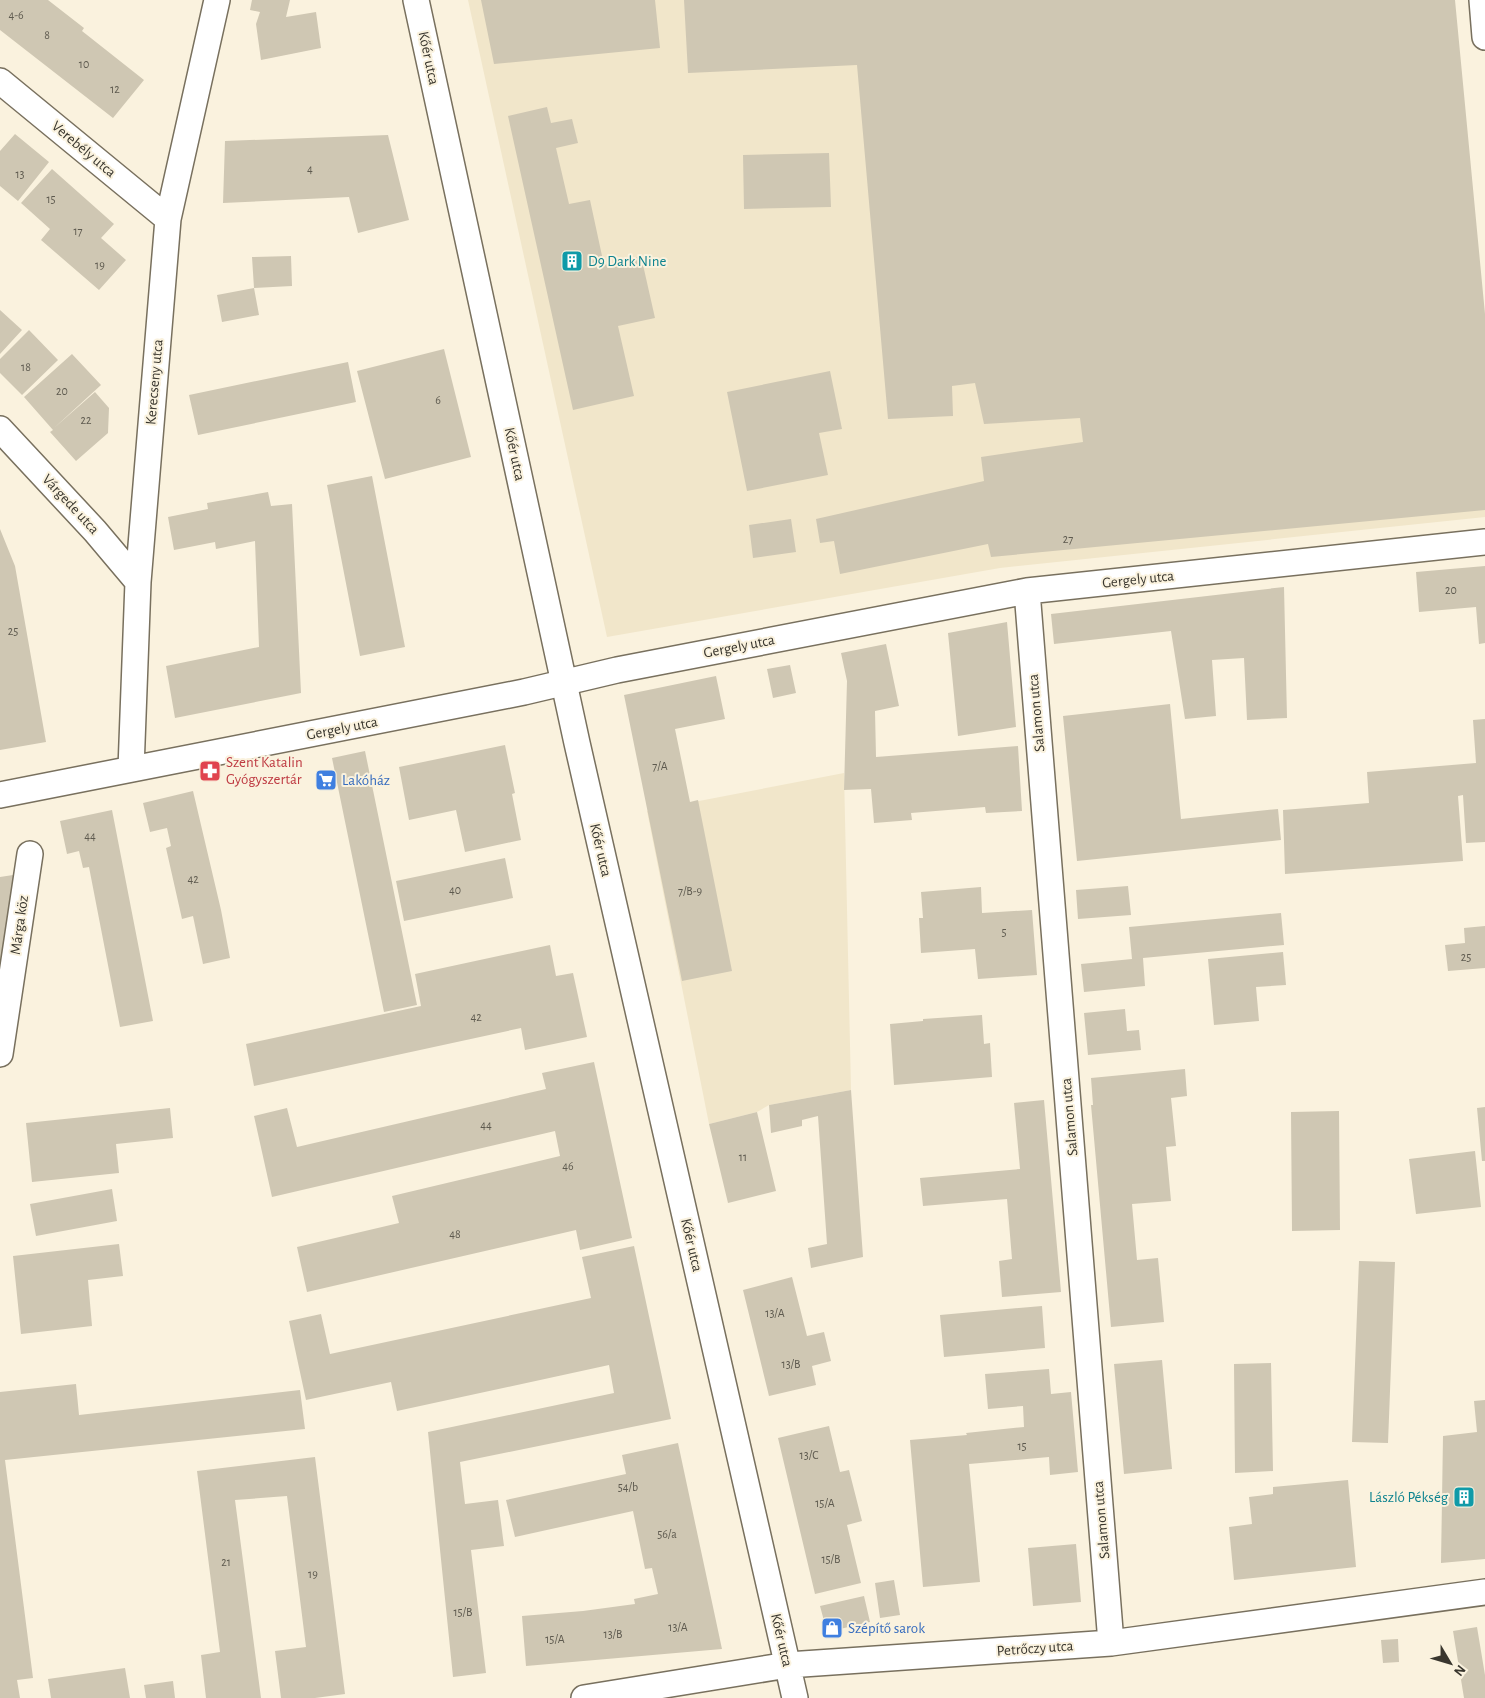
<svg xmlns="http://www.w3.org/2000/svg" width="1485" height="1698" viewBox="0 0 1485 1698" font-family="'Alegreya Sans',sans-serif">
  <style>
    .built { fill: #f1e6ca }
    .building { fill: #cfc7b3 }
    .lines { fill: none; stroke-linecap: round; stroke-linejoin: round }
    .minor-casing { stroke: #78705e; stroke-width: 28 }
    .minor { stroke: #fff; stroke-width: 25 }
    .labels { text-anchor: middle; stroke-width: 4; stroke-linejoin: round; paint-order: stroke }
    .number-label { font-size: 12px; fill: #5e5a4f }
    .street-label { font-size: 15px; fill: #39362e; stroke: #faf2de }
    .culture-label { font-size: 15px; fill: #0d838f; stroke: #faf2de; text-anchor: start }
    .health-label { font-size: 15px; fill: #be3a42; stroke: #faf2de; text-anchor: start }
    .shop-label { font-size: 15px; fill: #366cbe; stroke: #faf2de; text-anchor: start }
  </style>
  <rect width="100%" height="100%" fill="#faf2de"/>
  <!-- built -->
  <path class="built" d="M468,0H1454L1485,369V517L1000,568L607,637Z
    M844,773L851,1090L769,1105L757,1112L709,1124L647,811Z"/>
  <!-- building -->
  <path class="building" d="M0,0H48L84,28L82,31L144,80L113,118L0,30Z
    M252,0H290L286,17L316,12L321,48L261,60L256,24L260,12L250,10Z
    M481,0H655L660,48L494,64Z
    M684,0H1455L1485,314V510L991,557L988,544L840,574L834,541L820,543L816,519L984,481L981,457L1083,442L1080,418L984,424L975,383L952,386L953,416L888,419L857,65L688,73Z
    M547,107L551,123L572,119L578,143L556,148L569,204L590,200L604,265L641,256L655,318L618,326L634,396L573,410L508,116Z
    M15,134L49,162L18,201L0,186V151Z
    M388,135L409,220L358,233L349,197L223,203L225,141Z
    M829,153L831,207L744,209L743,155Z
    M52,169L114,224L101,238L126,260L99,290L41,240L50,229L21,203Z
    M291,256L292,286L254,288L252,257Z
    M254,288L259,315L222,322L217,295Z
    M0,310L22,330L0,354Z
    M29,330L58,360L22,395L0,373V359Z
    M444,349L471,457L385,479L357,371Z
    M72,354L101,385L54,428L95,392L109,408L108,433L76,461L50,432L53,430L24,397Z
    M348,362L356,402L198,435L189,395Z
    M830,371L842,429L819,433L828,475L747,491L727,392Z
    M372,476L405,647L360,656L327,485Z
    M268,492L271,506L292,504L301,693L175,718L166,666L259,647L255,541L216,549L215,542L174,550L168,517L208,509L207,503Z
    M791,519L796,552L753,558L749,525Z
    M0,529L15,566L46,742L0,750Z
    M1485,566V643L1479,644L1476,607L1419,612L1416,572Z
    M1284,587L1287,718L1247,720L1244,658L1212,660L1216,716L1185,719L1171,631L1054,644L1051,614Z
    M1007,622L1016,727L958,736L948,633Z
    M886,644L899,706L875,711L876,757L1018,746L1022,811L986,813L985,807L911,813L912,820L874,823L871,789L844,790L847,681L841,653Z
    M790,665L796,693L773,698L767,669Z
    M716,676L725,719L675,729L690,802L698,800L732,971L682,981L624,695Z
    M1170,704L1181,819L1278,809L1281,840L1077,861L1063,716Z
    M1485,719V842L1466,843L1463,795L1458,796L1463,861L1285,874L1283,810L1369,803L1367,772L1476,763L1473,720Z
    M505,745L515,793L512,794L521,840L465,852L456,810L409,820L399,767Z
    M365,751L417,1005L384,1012L332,758Z
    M193,791L221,910L230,958L203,964L193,916L182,919L166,848L171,846L167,828L150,832L143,803Z
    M112,810L153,1021L120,1027L89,867L83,868L79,851L67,854L60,821Z
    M505,858L513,898L404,921L396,881Z
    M26,873L0,1027V877Z
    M1128,886L1131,915L1078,919L1076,890Z
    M981,887L982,913L1032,910L1037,975L978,979L975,949L921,953L919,918H923L921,892Z
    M1281,913L1284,945L1143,958L1145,986L1084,992L1081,964L1132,959L1129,927Z
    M1485,926V968L1448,971L1445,945L1465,943L1464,928Z
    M550,945L556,976L573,973L587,1037L525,1050L521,1028L254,1086L246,1044L421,1006L415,974Z
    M1283,952L1286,985L1256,987L1259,1021L1214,1025L1208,959Z
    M1125,1009L1127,1031L1139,1030L1141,1050L1088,1055L1084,1013Z
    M982,1015L984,1044L990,1043L992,1077L894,1085L890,1024L923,1021V1019Z
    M594,1062L632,1238L580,1250L576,1230L307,1292L297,1247L399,1223L392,1196L560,1156L555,1131L272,1197L254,1116L287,1108L297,1147L546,1089L542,1073Z
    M1185,1069L1187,1096L1171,1098L1176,1146L1166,1147L1171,1201L1132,1204L1137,1260L1158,1258L1164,1322L1111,1327L1091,1105H1093L1091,1078Z
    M851,1090L863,1257L811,1268L808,1248L827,1244L818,1116L802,1120V1126L771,1133L769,1105Z
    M1044,1100L1061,1292L1002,1297L999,1261L1012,1259L1007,1199L923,1206L920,1178L1020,1169L1014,1103Z
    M1485,1107V1161H1482L1477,1108Z
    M170,1108L173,1138L116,1144L119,1173L32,1182L26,1123Z
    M1339,1111L1340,1230L1292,1231L1291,1112Z
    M757,1112L776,1191L728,1203L709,1124Z
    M1475,1151L1481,1207L1416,1214L1409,1159Z
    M112,1189L117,1221L36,1236L30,1204Z
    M119,1244L123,1276L88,1280L92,1326L21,1334L13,1256Z
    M634,1246L671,1419L460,1462L465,1504L498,1500L504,1546L471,1550L486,1673L453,1677L428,1432L614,1393L609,1365L397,1411L391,1382L306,1400L289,1321L321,1314L330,1354L591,1298L582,1257Z
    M1359,1261L1395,1262L1388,1443L1352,1442Z
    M792,1277L807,1336L824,1332L831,1361L812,1366L816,1385L769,1396L743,1290Z
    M1042,1306L1045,1348L944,1357L940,1315Z
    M1162,1360L1172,1469L1124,1474L1114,1364Z
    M1271,1363L1273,1471L1235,1473L1234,1364Z
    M1049,1369L1051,1394L1071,1392L1078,1472L1050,1475L1049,1457L969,1464L980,1582L923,1587L910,1440L967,1435L966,1433L1024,1427L1023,1406L988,1409L985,1374Z
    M76,1384L79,1415L300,1390L305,1429L5,1460L33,1678L17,1680L20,1698H0V1392Z
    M1485,1400V1559L1441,1563L1443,1436L1477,1432L1474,1401Z
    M829,1426L840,1472L849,1470L862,1521L847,1525L861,1583L815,1594L778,1438Z
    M678,1443L722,1649L526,1666L522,1616L583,1611L635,1604L634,1599L658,1594L652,1568L645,1569L633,1511L515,1537L506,1500L626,1474L622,1455Z
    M315,1457L345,1694L315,1698H281L275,1651L306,1647L287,1496L235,1500L261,1698H206L201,1655L220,1652L197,1471Z
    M1348,1480L1356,1567L1234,1580L1229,1527L1252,1524L1249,1497L1273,1494V1487Z
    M1076,1544L1081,1602L1033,1606L1028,1548Z
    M894,1580L900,1615L880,1618L875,1583Z
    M864,1596L870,1622L827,1632L820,1606Z
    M1477,1627L1485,1675V1698H1464L1453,1631Z
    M1398,1639L1399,1662L1383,1663L1381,1640Z
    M125,1668L130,1698H51L48,1679Z
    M173,1681L175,1698H146L144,1685Z"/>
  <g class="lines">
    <!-- minor casing -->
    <g class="minor-casing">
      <path id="minor" d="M416,0L577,743L795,1698
        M1482,0L1485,37
        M0,81L168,219
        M0,429L95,531L138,582
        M1027,591L1111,1643
        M131,769L138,582L168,219L217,0
        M0,795L524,692L617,670L1027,591L1485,542
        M0,1054L30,854
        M584,1698L788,1665L1111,1643L1485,1592"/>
    </g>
    <!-- minor -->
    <use href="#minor" class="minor"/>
  </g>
  <!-- icons -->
  <defs>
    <g id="building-square" transform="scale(1.125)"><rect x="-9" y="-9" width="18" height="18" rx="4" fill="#0f9aa8" stroke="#faf2de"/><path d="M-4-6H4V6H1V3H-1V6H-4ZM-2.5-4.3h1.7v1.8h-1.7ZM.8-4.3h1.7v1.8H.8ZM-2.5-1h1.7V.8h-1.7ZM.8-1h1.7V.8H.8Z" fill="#fff"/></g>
    <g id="pharmacy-square" transform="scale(1.125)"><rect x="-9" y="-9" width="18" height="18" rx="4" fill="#e0444e" stroke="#faf2de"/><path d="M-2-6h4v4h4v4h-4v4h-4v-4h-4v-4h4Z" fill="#fff"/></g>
    <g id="supermarket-square" transform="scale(1.125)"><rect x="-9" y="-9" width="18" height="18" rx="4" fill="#3f7fe0" stroke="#faf2de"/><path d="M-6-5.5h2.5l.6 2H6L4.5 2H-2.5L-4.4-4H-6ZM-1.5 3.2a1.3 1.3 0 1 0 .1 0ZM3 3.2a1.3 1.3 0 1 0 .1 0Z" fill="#fff"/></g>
    <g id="shop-square" transform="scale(1.125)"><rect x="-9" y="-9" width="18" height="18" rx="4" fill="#3f7fe0" stroke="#faf2de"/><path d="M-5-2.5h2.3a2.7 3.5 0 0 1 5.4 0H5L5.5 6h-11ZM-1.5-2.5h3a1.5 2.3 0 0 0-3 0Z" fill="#fff"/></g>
  </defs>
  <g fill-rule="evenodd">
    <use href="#building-square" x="572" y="261"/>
    <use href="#pharmacy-square" x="210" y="771"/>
    <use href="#supermarket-square" x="326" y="780"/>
    <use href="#building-square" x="1464" y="1497"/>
    <use href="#shop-square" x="832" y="1628"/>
  </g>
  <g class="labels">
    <!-- number labels -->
    <g class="number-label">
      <text x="16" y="19">4-6</text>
      <text x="47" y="39">8</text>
      <text x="84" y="68">10</text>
      <text x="115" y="93">12</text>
      <text x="310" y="173">4</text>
      <text x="20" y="178">13</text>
      <text x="51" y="203">15</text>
      <text x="78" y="235">17</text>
      <text x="100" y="269">19</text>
      <text x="26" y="371">18</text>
      <text x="62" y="395">20</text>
      <text x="438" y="404">6</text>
      <text x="86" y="424">22</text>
      <text x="1068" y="543">27</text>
      <text x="1451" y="594">20</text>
      <text x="13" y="635">25</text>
      <text x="660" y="770">7/A</text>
      <text x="90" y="840">44</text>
      <text x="193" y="883">42</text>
      <text x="455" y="894">40</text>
      <text x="690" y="895">7/B-9</text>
      <text x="1004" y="936">5</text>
      <text x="1466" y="961">25</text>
      <text x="476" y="1021">42</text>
      <text x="486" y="1129">44</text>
      <text x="743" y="1161">11</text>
      <text x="568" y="1170">46</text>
      <text x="455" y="1238">48</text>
      <text x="775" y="1317">13/A</text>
      <text x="791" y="1368">13/B</text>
      <text x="1022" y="1450">15</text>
      <text x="809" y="1459">13/C</text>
      <text x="628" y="1491">54/b</text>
      <text x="825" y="1507">15/A</text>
      <text x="667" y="1538">56/a</text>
      <text x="831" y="1563">15/B</text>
      <text x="226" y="1566">21</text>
      <text x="313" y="1578">19</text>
      <text x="463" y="1616">15/B</text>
      <text x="678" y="1631">13/A</text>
      <text x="613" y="1638">13/B</text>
      <text x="555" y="1643">15/A</text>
    </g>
    <!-- street labels -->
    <g class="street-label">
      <text transform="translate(429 58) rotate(78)" y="5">Kőér utca</text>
      <text transform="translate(84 149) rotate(40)" y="5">Verebély utca</text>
      <text transform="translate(154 382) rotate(-85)" y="5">Kerecseny utca</text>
      <text transform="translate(515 454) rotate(78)" y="5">Kőér utca</text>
      <text transform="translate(71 504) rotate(47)" y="5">Várgede utca</text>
      <text transform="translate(1138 579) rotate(-6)" y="5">Gergely utca</text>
      <text transform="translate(739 646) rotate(-11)" y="5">Gergely utca</text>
      <text transform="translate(1036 713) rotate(-95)" y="5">Salamon utca</text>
      <text transform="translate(342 728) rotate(-11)" y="5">Gergely utca</text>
      <text transform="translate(601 850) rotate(77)" y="5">Kőér utca</text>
      <text transform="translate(19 925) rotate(-82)" y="5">Márga köz</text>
      <text transform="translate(1069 1117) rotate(-95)" y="5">Salamon utca</text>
      <text transform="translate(692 1245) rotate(77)" y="5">Kőér utca</text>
      <text transform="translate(1101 1520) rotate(-95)" y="5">Salamon utca</text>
      <text transform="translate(782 1640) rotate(77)" y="5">Kőér utca</text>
      <text transform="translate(1035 1648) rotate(-4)" y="5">Petrőczy utca</text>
    </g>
    <!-- culture labels -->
    <g class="culture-label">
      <text x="588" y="266">D9 Dark Nine</text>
      <text x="1448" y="1502" text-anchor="end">László Pékség</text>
    </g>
    <!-- health labels -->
    <g class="health-label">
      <text x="226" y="767">Szent Katalin<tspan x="226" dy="17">Gyógyszertár</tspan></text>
    </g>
    <!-- shop labels -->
    <g class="shop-label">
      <text x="342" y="785">Lakóház</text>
      <text x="848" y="1633">Szépítő sarok</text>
    </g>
  </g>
  <!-- north arrow -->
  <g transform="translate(1450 1663) rotate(128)" stroke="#faf2de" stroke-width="4" paint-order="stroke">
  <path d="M0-4L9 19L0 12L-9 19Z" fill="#39362e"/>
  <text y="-8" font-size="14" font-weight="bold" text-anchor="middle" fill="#39362e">N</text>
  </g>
</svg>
